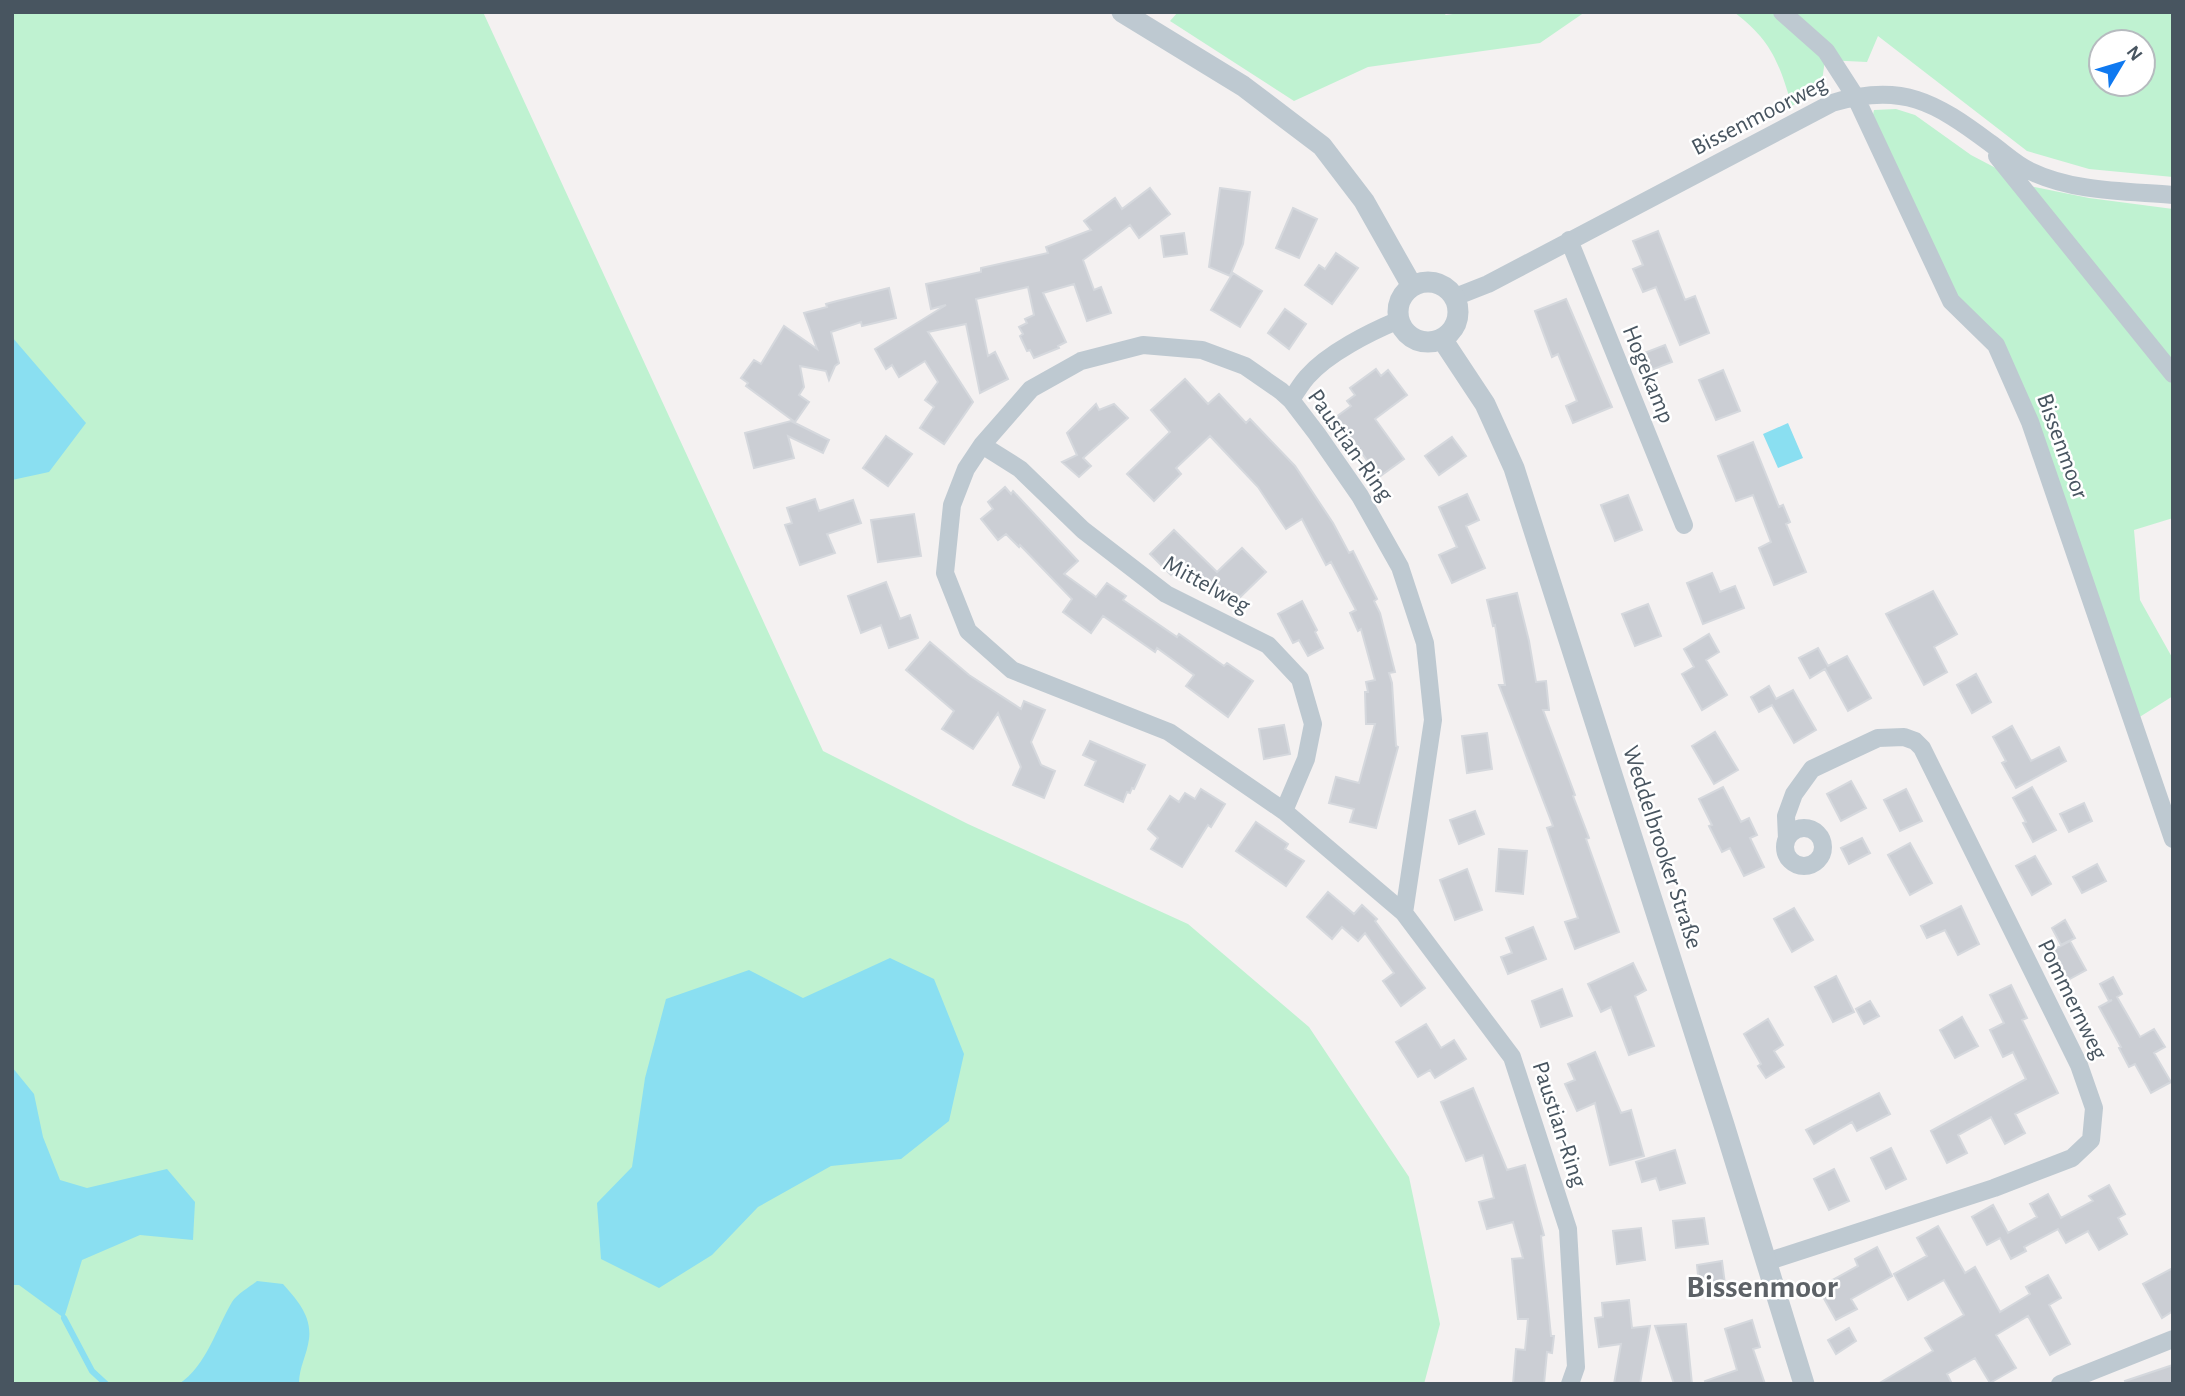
<svg xmlns="http://www.w3.org/2000/svg" width="2185" height="1396" viewBox="0 0 2185 1396" font-family="'Alegreya Sans',sans-serif">
  <style>
    .green { fill: #bff2d1; fill-rule: evenodd }
    .water { fill: #8adff1 }
    .lines { fill: none; stroke-linecap: round; stroke-linejoin: round }
    .stream { stroke: #8adff1; stroke-width: 6 }
    .building { fill: #cbced4; stroke: #d5d8dd; stroke-width: 2 }
    .minor { stroke: #bec9d1; stroke-width: 18 }
    .tertiary { stroke: #bec9d1; stroke-width: 21 }
    .labels { text-anchor: middle; stroke-width: 5; stroke-linejoin: round; paint-order: stroke }
    .street-label { font-size: 24px; fill: #485560; stroke: #fff }
    .district-label { font-size: 32px; font-weight: bold; fill: #5d6267; stroke: #fff }
  </style>
  <rect width="100%" height="100%" fill="#f4f1f1"/>
  <!-- green -->
  <path class="green" d="M12,12H483L823,751L968,824L1188,924L1309,1027L1409,1177L1440,1324L1424,1384H12Z
    M1178,12H1442L1446,15L1466,12H1585L1540,43L1368,67L1294,101L1170,21Z
    M1734,12H2173V177L2089,169L2027,151L1878,36L1867,62L1825,60L1821,88L1792,106C1779,63 1772,41 1734,12ZM2101,42H2143V84H2101Z
    M1896,109L1915,115L1971,155L2030,186L2089,198L2173,209V518L2134,530L2140,600L2173,659V696L2138,718L2034,417L1956,300L1872,119L1874,110Z"/>
  <!-- water -->
  <path class="water" d="M12,337L86,423L49,472L12,480Z
    M1788,423L1803,458L1778,468L1763,434Z
    M890,958L934,979L964,1054L949,1121L901,1159L831,1166L758,1207L712,1255L659,1288L601,1259L597,1203L632,1167L645,1078L666,999L749,970L803,998Z
    M12,1067L34,1094L43,1137L60,1180L87,1188L167,1169L195,1202L193,1240L140,1235L82,1260L64,1318L19,1285H12Z
    M257,1281L283,1284C297,1300 312,1316 309,1339C307,1355 299,1367 299,1384H179C207,1365 216,1329 232,1302C238,1293 250,1287 257,1281Z"/>
  <g class="lines">
    <!-- stream -->
    <path class="stream" d="M64,1318L92,1371L106,1384"/>
  </g>
  <!-- building -->
  <path class="building" d="M1150,188L1170,214L1139,238L1130,225L1083,260L1094,290L1101,287L1111,313L1087,321L1074,284L1043,293L1066,342L1058,346L1059,348L1034,358L1030,350L1027,351L1020,336L1023,334L1019,327L1027,323L1025,319L1034,315L1028,287L976,299L988,356L995,352L1008,379L980,393L966,324L928,332L973,402L944,444L920,428L934,407L925,400L938,382L925,361L899,377L892,365L886,369L875,349L946,305L931,309L926,284L981,272V268L1048,253L1046,247L1091,230L1084,221L1115,198L1122,209Z
    M1220,188L1250,192L1243,244L1230,276L1209,267Z
    M1293,208L1317,219L1299,258L1276,248Z
    M1658,231L1685,300L1695,296L1709,333L1680,345L1656,287L1643,292L1633,269L1643,265L1633,241Z
    M1184,233L1187,254L1164,257L1161,236Z
    M1336,253L1358,268L1332,304L1305,285L1319,265L1325,269Z
    M1233,273L1262,291L1240,327L1211,310Z
    M889,288L896,318L862,326L861,322L831,332L839,363L835,366L829,380L826,371L800,366L804,387L799,395L809,402L795,422L746,386L748,383L741,378L754,360L761,364L784,326L817,349L804,313L827,307L826,304L837,301Z
    M1566,299L1612,407L1573,423L1566,406L1577,401L1558,354L1552,357L1535,311Z
    M1285,309L1306,324L1289,349L1268,333Z
    M1665,345L1672,362L1646,372L1639,355Z
    M1376,369L1381,376L1388,370L1407,395L1375,419L1404,459L1379,477L1336,417L1351,406L1347,401L1355,395L1350,388Z
    M1723,370L1740,411L1716,420L1699,380Z
    M1185,379L1208,404L1219,394L1246,423L1250,419L1295,466L1333,523L1349,553L1353,551L1377,599L1374,601L1380,613L1395,672L1389,673L1392,683L1396,746L1398,747L1376,828L1350,822L1354,809L1329,803L1336,777L1359,783L1375,724H1366L1365,692H1368L1366,682L1375,680L1361,629L1358,631L1350,613L1356,610L1331,562L1326,565L1302,519L1286,529L1258,487L1210,436L1176,468L1181,474L1154,501L1127,474L1170,432L1151,410Z
    M1096,404L1099,410L1114,404L1128,418L1083,458L1091,466L1079,477L1062,462L1077,455L1067,433Z
    M791,421L829,440L823,453L788,436L794,458L754,468L745,433Z
    M886,436L912,454L888,486L863,468Z
    M1452,437L1466,456L1439,475L1425,456Z
    M1753,442L1779,507L1783,505L1790,522L1786,524L1806,572L1774,585L1759,548L1771,542L1753,495L1736,501L1718,456Z
    M1005,487L1011,494L1013,491L1078,561L1064,574L1096,597L1107,583L1126,596L1123,600L1177,637L1179,634L1224,666L1227,663L1253,681L1228,717L1186,686L1194,675L1157,648L1155,652L1103,616L1091,633L1063,612L1072,599L1020,545L1019,547L1006,534L998,540L981,519L993,509L988,502Z
    M1467,494L1479,520L1466,526L1485,568L1452,583L1439,555L1457,547L1439,507Z
    M1628,495L1642,530L1615,541L1601,505Z
    M815,499L819,511L853,500L861,523L827,534L835,553L800,565L785,525L792,523L787,508Z
    M914,514L921,556L878,562L871,520Z
    M1174,530L1217,572L1242,548L1266,572L1231,606L1212,587L1206,593L1185,571L1181,576L1175,570L1171,575L1150,554Z
    M1712,573L1720,592L1735,586L1744,608L1703,624L1687,583Z
    M886,582L900,619L910,615L918,638L889,648L881,625L861,633L848,596Z
    M1933,591L1957,634L1934,647L1947,672L1924,685L1886,614Z
    M1517,593L1529,641L1536,682L1546,681L1549,710H1543L1575,795L1573,796L1589,838L1586,839L1619,932L1575,949L1565,922L1578,918L1547,828L1553,826L1499,685H1505L1495,625L1493,626L1487,600Z
    M1302,601L1317,630L1315,632L1323,648L1308,656L1299,640L1293,643L1278,614Z
    M1648,604L1661,636L1635,646L1622,614Z
    M1709,634L1719,652L1706,660L1727,695L1702,710L1682,674L1694,667L1684,649Z
    M930,642L969,675L1021,709L1024,701L1045,710L1031,742L1041,765L1055,771L1044,798L1013,785L1021,767L998,713L973,749L942,729L954,711L906,670Z
    M1818,648L1828,666L1847,656L1871,698L1848,711L1825,669L1810,678L1799,658Z
    M1976,674L1991,702L1972,713L1957,685Z
    M1769,686L1776,699L1793,690L1816,730L1794,743L1772,705L1759,712L1751,697Z
    M1284,725L1290,754L1264,759L1259,729Z
    M2012,726L2031,761L2059,747L2066,761L2016,788L2002,763L2006,761L1993,737Z
    M1715,732L1738,770L1714,784L1692,746Z
    M1487,733L1492,769L1467,773L1462,736Z
    M1090,741L1145,765L1134,789L1132,788L1130,793L1127,792L1123,802L1085,785L1096,761L1083,755Z
    M1851,781L1866,808L1841,821L1827,794Z
    M1723,787L1741,822L1749,818L1757,835L1750,838L1764,867L1744,876L1730,848L1722,852L1709,826L1712,825L1699,799Z
    M2032,787L2056,830L2033,842L2023,823L2026,822L2013,798Z
    M1201,789L1225,804L1211,827L1208,825L1182,867L1151,849L1158,838L1148,829L1170,796L1179,802L1185,793L1195,799Z
    M1906,789L1922,821L1900,831L1884,800Z
    M2084,803L2092,821L2069,832L2060,814Z
    M1475,811L1484,834L1459,844L1450,820Z
    M1256,822L1288,844L1285,849L1304,861L1286,886L1236,851Z
    M1862,838L1870,853L1849,864L1841,848Z
    M1910,843L1932,883L1910,895L1888,855Z
    M1499,849L1527,851L1523,894L1496,891Z
    M2035,856L2051,884L2032,895L2016,866Z
    M2097,864L2106,881L2082,893L2073,877Z
    M1467,869L1482,910L1455,920L1440,880Z
    M1328,892L1354,914L1362,905L1377,919L1375,921L1425,988L1401,1006L1383,981L1394,973L1365,933L1358,941L1342,927L1332,939L1307,917Z
    M1961,906L1979,944L1958,955L1945,930L1927,938L1921,926Z
    M1794,908L1813,940L1792,952L1774,919Z
    M2065,920L2075,938L2061,945L2052,928Z
    M1533,927L1546,959L1508,974L1501,957L1512,953L1506,938Z
    M2070,941L2086,970L2068,980L2051,951Z
    M1633,963L1646,990L1635,996L1654,1046L1629,1055L1611,1007L1601,1012L1588,984Z
    M1836,976L1854,1012L1833,1022L1815,987Z
    M2113,977L2122,994L2117,997L2140,1037L2154,1029L2165,1047L2154,1053L2171,1082L2151,1093L2135,1064L2129,1067L2119,1048L2121,1047L2099,1007L2112,1000L2109,1001L2100,984Z
    M2011,985L2027,1018L2022,1020L2058,1093L2015,1114L2025,1133L2005,1144L1991,1117L1958,1135L1967,1153L1947,1163L1931,1131L2026,1079L2013,1052L2003,1057L1990,1030L2004,1023L1990,995Z
    M1562,989L1572,1016L1541,1027L1532,1001Z
    M1870,1001L1879,1016L1864,1024L1856,1009Z
    M1962,1017L1978,1046L1955,1058L1940,1030Z
    M1768,1019L1783,1045L1774,1051L1784,1067L1766,1078L1758,1066L1761,1064L1744,1034Z
    M1426,1024L1441,1048L1454,1040L1466,1059L1435,1078L1430,1070L1418,1077L1396,1042Z
    M1595,1052L1621,1113L1631,1110L1644,1156L1610,1165L1595,1103L1577,1111L1565,1084L1575,1080L1568,1064Z
    M1473,1088L1507,1170L1525,1165L1544,1235L1541,1236L1551,1336H1554L1552,1353L1547,1352L1544,1384H1513L1516,1349L1525,1350L1528,1319H1518L1512,1259L1523,1258L1513,1222L1487,1229L1479,1202L1494,1198L1483,1155L1466,1161L1441,1102Z
    M1879,1093L1890,1114L1857,1131L1852,1122L1814,1144L1806,1130Z
    M1891,1148L1906,1179L1886,1189L1871,1158Z
    M1675,1150L1685,1183L1660,1190L1656,1178L1642,1182L1636,1162Z
    M1834,1169L1849,1201L1829,1210L1814,1179Z
    M2109,1185L2125,1214L2118,1218L2127,1234L2099,1250L2088,1231L2066,1243L2058,1229L2024,1247L2026,1251L2011,1259L2000,1238L1987,1245L1972,1217L1993,1205L2008,1233L2037,1217L2030,1204L2048,1194L2061,1218L2093,1201L2089,1196Z
    M1704,1218L1708,1244L1676,1248L1673,1221Z
    M1938,1226L1965,1273L1975,1267L2000,1312L2030,1294L2026,1287L2048,1275L2061,1298L2049,1305L2070,1344L2050,1355L2028,1316L1996,1335L2016,1368L1990,1383L1975,1358L1947,1374L1952,1384H1878L1933,1351L1925,1338L1964,1315L1944,1280L1908,1300L1894,1274L1927,1256L1917,1238Z
    M1641,1228L1645,1260L1617,1264L1613,1231Z
    M1877,1247L1892,1276L1851,1299L1857,1309L1836,1320L1818,1288L1858,1266L1855,1259Z
    M1722,1261L1726,1292L1700,1295L1697,1265Z
    M2173,1268V1311L2162,1318L2143,1284Z
    M1629,1300L1632,1328L1650,1326L1640,1384H1614L1621,1344L1599,1347L1595,1318L1603,1317L1602,1303Z
    M1752,1320L1760,1347L1753,1349L1765,1384H1706L1705,1381L1737,1370L1725,1329Z
    M1686,1324L1692,1384H1674L1655,1326Z
    M1849,1328L1856,1341L1836,1354L1828,1340Z
    M2173,1365V1384H2126L2125,1381Z"/>
  <g class="lines">
    <!-- minor -->
    <path class="minor" d="M1782,12L1826,51L1855,96L1951,301L1996,345L2030,422L2173,839
      M1997,156L2173,374
      M1569,240L1684,525
      M1455,297L1488,284L1832,103C1902,82 1935,102 1990,143C2003,152 2016,165 2030,171C2073,192 2126,191 2173,195
      M1291,400C1296,392 1301,384 1307,377C1328,353 1370,332 1399,320
      M982,445L1020,469L1083,530L1166,594L1268,645L1300,679L1313,724L1306,759L1284,811
      M1785 847a19 19 0 1 1 38 0a19 19 0 1 1-38 0Z
      M1404,913L1433,720L1425,643L1400,567L1360,496L1317,434L1291,400L1281,391L1245,366L1202,350L1143,345L1081,361L1031,389L982,445L966,469L952,505L945,573L968,631L1012,670L1169,732L1284,811L1404,913L1512,1057L1568,1229L1576,1367L1570,1384
      M1766,1262L1994,1188L2072,1158L2091,1140L2094,1108L2079,1065L1922,748L1915,741L1904,737L1878,738L1812,769L1794,794L1786,816L1787,839
      M2060,1384L2173,1339"/>
    <!-- tertiary -->
    <path class="tertiary" d="M1122,12L1243,86L1322,146L1364,201L1412,286
      M1398 312a30 30 0 1 1 60 0a30 30 0 1 1-60 0Z
      M1442,339L1485,404L1514,468L1724,1125L1804,1384"/>
  </g>
  <g class="labels">
    <!-- street labels -->
    <g class="street-label">
      <text transform="translate(1759 115) rotate(-27)" y="8">Bissenmoorweg</text>
      <text transform="translate(1649 374) rotate(68)" y="8">Hogekamp</text>
      <text transform="translate(1351 445) rotate(55)" y="8">Paustian-Ring</text>
      <text transform="translate(2063 446) rotate(70)" y="8">Bissenmoor</text>
      <text transform="translate(1207 584) rotate(29)" y="8">Mittelweg</text>
      <text transform="translate(1663 847) rotate(72)" y="8">Weddelbrooker Straße</text>
      <text transform="translate(2073 999) rotate(64)" y="8">Pommernweg</text>
      <text transform="translate(1560 1124) rotate(72)" y="8">Paustian-Ring</text>
    </g>
    <!-- district labels -->
    <g class="district-label">
      <text x="1762" y="1297">Bissenmoor</text>
    </g>
  </g>
  <!-- border -->
  <rect width="2185" height="1396" fill="none" stroke="#485560" stroke-width="28"/>
  <!-- north arrow -->
  <g transform="translate(2122 63) rotate(52)"><circle r="33" fill="#ffffff" stroke="#b6bbbf" stroke-width="2"/>
  <path d="M0-5L12 26L0 18L-12 26Z" fill="#0f79f0"/>
  <text y="-10" font-size="19" font-weight="bold" text-anchor="middle" fill="#485560">N</text>
  </g>
</svg>
